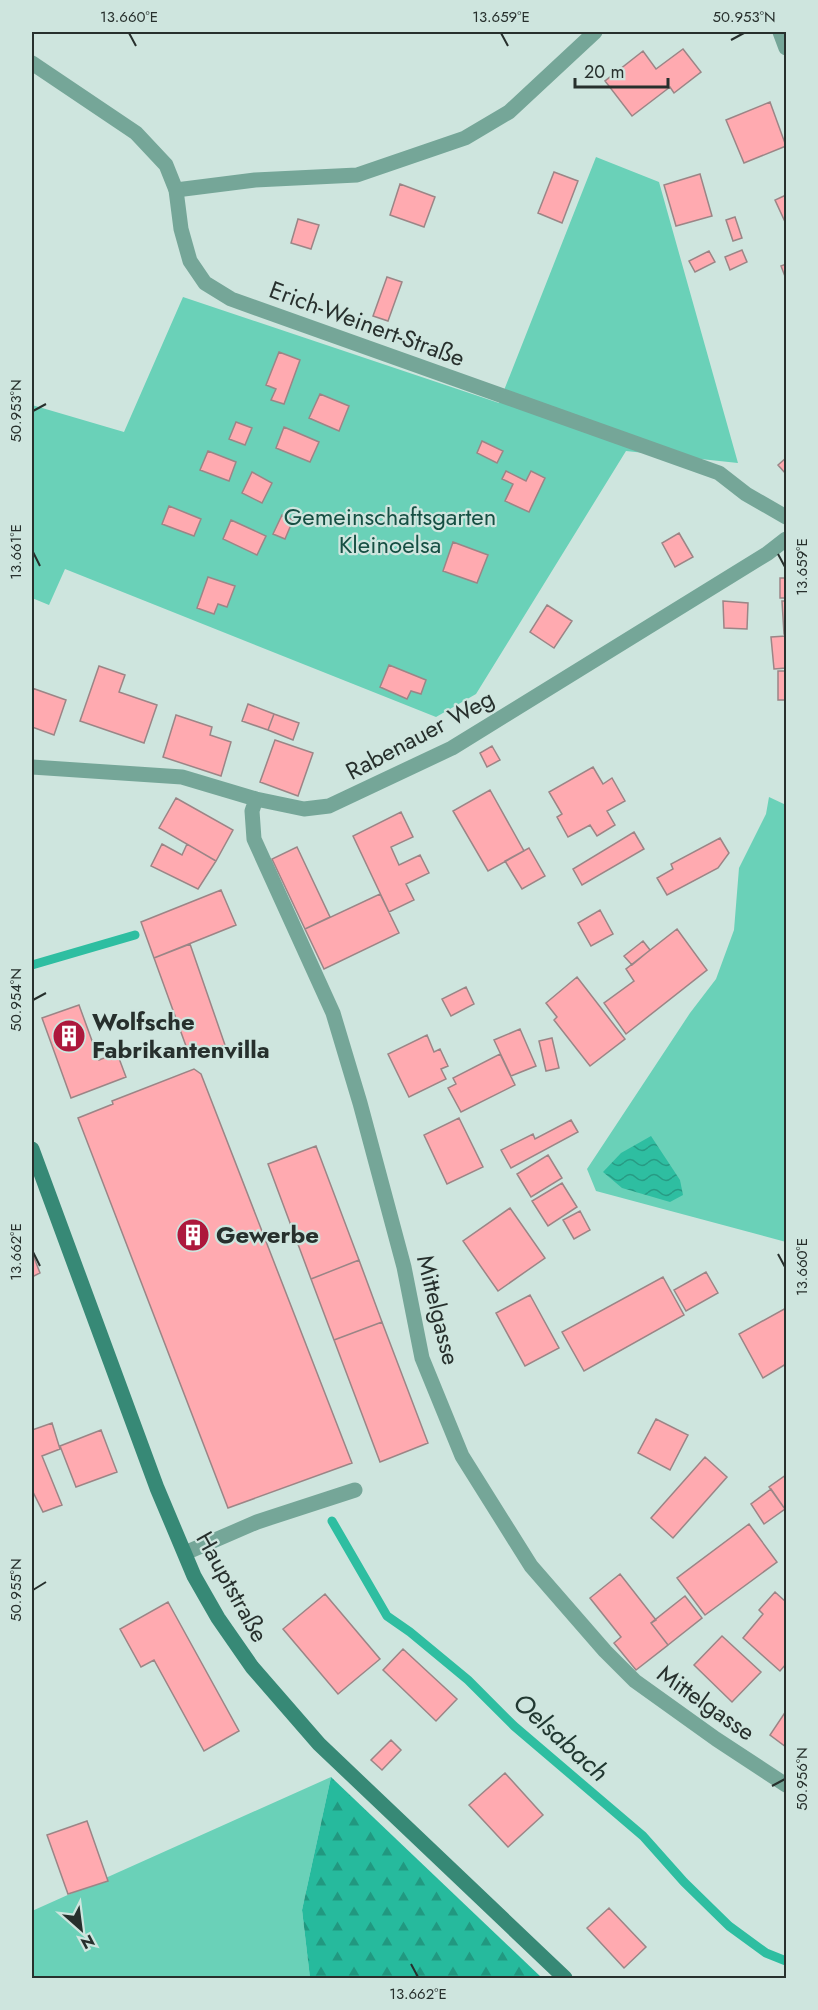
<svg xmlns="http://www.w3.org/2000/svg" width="818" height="2010" viewBox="0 0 818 2010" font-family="Jost,sans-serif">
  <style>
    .green { fill: #6ad1b8 }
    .forest { fill: url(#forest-firs) }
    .water { fill: url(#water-waves) }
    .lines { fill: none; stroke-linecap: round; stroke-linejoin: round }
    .stream { stroke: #2ebea1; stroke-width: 9 }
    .building { fill: #ffaab0; stroke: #9b8586; stroke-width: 1.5 }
    .lane { stroke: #75a698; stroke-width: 15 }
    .street { stroke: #75a698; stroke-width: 15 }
    .secondary { stroke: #378976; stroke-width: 15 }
    .ticks { fill: none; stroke: #27302d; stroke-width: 2 }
    .labels { text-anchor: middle; stroke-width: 4.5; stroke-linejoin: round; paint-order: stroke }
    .street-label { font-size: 24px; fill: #27302d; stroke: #cee5de }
    .park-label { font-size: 24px; fill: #164f43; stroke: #cee5de }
    .poi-label { font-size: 24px; font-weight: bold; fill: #27302d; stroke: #cee5de; text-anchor: start }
    .water-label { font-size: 26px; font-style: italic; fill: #213831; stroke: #cee5de }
    .neatline { fill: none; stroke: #27302d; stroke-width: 2 }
    .ticks-label { font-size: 15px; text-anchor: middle; fill: #27302d }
  </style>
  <defs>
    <pattern id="forest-firs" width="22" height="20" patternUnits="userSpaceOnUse" patternTransform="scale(1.5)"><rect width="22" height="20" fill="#26ba9d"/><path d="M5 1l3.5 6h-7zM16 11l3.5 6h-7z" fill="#219880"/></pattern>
    <pattern id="water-waves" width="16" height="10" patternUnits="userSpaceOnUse" patternTransform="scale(1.5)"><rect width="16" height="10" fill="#2ebea1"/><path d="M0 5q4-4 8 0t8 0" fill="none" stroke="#279b84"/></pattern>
  </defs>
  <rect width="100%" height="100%" fill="#cee5de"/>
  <!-- green -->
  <path class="green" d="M596,157L659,182L738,463L626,451L476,694L436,717L65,569L49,605L32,598V405L124,432L183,297L499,403Z
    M769,797L786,805V1242L596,1191L587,1169L690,1013L716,979L734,930L739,868L766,814Z
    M331,1777L302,1910L310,1978H32V1911Z"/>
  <!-- forest -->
  <path class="forest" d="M331,1777L542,1978H310L302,1910Z"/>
  <!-- water -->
  <path class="water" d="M651,1136L680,1180L683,1195L670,1202L622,1188L603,1172L621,1153Z"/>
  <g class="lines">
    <!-- stream -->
    <path class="stream" d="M32,965L135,935
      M332,1521L387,1616L410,1632L468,1680L514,1726L643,1836L684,1882L729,1926L766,1953L786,1961"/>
  </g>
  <!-- building -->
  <path class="building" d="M683,49L701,72L674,93L670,87L632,116L605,81L643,51L656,69Z
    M770,102L786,146L744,163L726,120Z
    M554,172L578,181L562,223L538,213Z
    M700,174L712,216L676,226L664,185Z
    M400,184L435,197L424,227L390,215Z
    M786,195V224L775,200Z
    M735,217L742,238L733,241L726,220Z
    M298,219L319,225L311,249L291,243Z
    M742,250L747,262L730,270L725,257Z
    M709,251L715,262L695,272L689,261Z
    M786,264V279L781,266Z
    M387,277L402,282L388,321L373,316Z
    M279,352L300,360L284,404L271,400L276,389L266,385Z
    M320,394L349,406L339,431L309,418Z
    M236,422L252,428L245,445L229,439Z
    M284,427L319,442L310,462L276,448Z
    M482,441L503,451L497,463L477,453Z
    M208,451L236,462L229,481L200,470Z
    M786,458V474L778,465Z
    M506,471L526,481L531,471L545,478L529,512L505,501L513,484L502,479Z
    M252,472L272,483L262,503L242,493Z
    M169,506L201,519L194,536L162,524Z
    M282,515L293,520L285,539L273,534Z
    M231,520L266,536L257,555L223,539Z
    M679,533L693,557L675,567L662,543Z
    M453,542L488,555L477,583L443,571Z
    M208,577L235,586L227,607L218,604L214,614L197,608Z
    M780,578H786V598H780Z
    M723,601L748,603L747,629L724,628Z
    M782,601H786V634H784Z
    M547,605L572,621L554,648L530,632Z
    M786,636V668L774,669L771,637Z
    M389,665L426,680L421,694L411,691L407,699L380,687Z
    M99,666L125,675L119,692L157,705L144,743L80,721Z
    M778,671H786V700H778Z
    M32,688L66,700L54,735L32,727Z
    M248,704L274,714L268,730L242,721Z
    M274,714L299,723L293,740L268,730Z
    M176,715L212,727L210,735L231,742L221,776L163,757Z
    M275,740L313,753L298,796L260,782Z
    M492,746L500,760L487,767L480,753Z
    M593,767L603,784L612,778L625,801L607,811L615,825L597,836L590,825L568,837L557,817L562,814L549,792Z
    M490,790L524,851L488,871L453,811Z
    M176,798L233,830L216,861L159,828Z
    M401,812L413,837L391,847L399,865L420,855L429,873L406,884L414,900L389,912L353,836Z
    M634,832L644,849L582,885L573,869Z
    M720,838L729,853L718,868L667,895L657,878L673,869L671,864Z
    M162,844L182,855L187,844L216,861L198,889L151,866Z
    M297,847L330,917L305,929L272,859Z
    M529,848L545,876L522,889L505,861Z
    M221,890L236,925L154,958L141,922Z
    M380,894L399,933L324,969L305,929Z
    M600,910L613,934L591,946L578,923Z
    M677,929L707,970L626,1034L604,1003L634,981L626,969Z
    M643,941L650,950L632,965L624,956Z
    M190,944L225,1045L190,1057L154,958Z
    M577,977L625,1039L590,1066L554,1020L557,1017L546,1003Z
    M466,987L474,1004L451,1016L442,999Z
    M79,1005L99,1060L117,1053L126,1077L71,1098L42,1018Z
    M520,1029L536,1066L511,1076L494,1040Z
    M427,1035L434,1052L440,1049L448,1066L441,1069L446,1079L409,1097L388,1054Z
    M552,1038L559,1068L546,1071L539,1041Z
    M500,1054L515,1085L461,1112L448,1088L456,1084L453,1078Z
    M194,1069L201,1074L352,1463L228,1508L78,1118L113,1104L112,1101Z
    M459,1118L483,1167L447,1184L424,1135Z
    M571,1120L578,1132L511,1168L501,1150L533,1134L535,1139Z
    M316,1146L359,1260L311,1279L268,1164Z
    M548,1155L562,1178L531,1197L517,1174Z
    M562,1183L577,1207L548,1226L532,1201Z
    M510,1208L545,1258L498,1291L463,1241Z
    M580,1211L590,1230L574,1239L563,1220Z
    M32,1252L40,1273L32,1277Z
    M359,1260L382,1322L334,1340L311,1279Z
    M706,1272L718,1293L686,1311L674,1290Z
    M663,1277L684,1315L584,1371L562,1332Z
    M530,1295L559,1348L525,1366L496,1313Z
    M786,1308V1364L763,1378L739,1334Z
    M382,1322L428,1443L380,1462L334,1340Z
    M656,1419L688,1435L670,1470L638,1453Z
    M52,1423L60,1449L42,1456L62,1505L43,1512L32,1490V1430Z
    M101,1430L117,1472L76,1487L60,1446Z
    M705,1457L727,1477L673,1538L651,1518Z
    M786,1475V1508L785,1509L769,1487Z
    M771,1489L785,1509L764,1524L751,1504Z
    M749,1524L777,1562L705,1615L677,1578Z
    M620,1574L656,1620L651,1623L668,1645L636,1670L614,1643L621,1637L590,1598Z
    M775,1592L786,1602V1664L780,1671L743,1638L763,1614L759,1610Z
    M325,1594L380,1659L338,1694L283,1629Z
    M685,1596L702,1618L668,1645L651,1623Z
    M168,1602L239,1731L204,1751L154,1660L141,1667L120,1629Z
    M722,1636L761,1672L732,1702L694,1665Z
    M403,1649L457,1699L436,1721L383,1670Z
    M786,1711V1747L770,1735Z
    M391,1740L401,1750L382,1770L371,1760Z
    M505,1773L543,1815L508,1847L469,1805Z
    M87,1821L108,1881L68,1894L47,1835Z
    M609,1908L646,1947L624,1968L587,1928Z"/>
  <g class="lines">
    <!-- lane -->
    <path class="lane" d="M176,190L255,180L357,175L465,138L509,112L595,32
      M185,1553L257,1522L355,1490"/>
    <!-- street -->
    <path class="street" d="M780,32L786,48
      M32,63L136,133L166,165L176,190L181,229L190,261L205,283L231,299L719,473L746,494L786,517
      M32,767L182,777L256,799L304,809L329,806L452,748L768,553L786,539
      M256,799L252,811L254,839L333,1013L360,1103L404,1267L422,1358L462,1456L531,1566L605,1651L635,1681L716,1739L786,1785"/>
    <!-- secondary -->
    <path class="secondary" d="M32,1149L157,1488L194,1576L218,1618L252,1667L319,1744L565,1978"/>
  </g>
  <!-- ticks -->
  <path class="ticks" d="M129,33L136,46M501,33L508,46M731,40L744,33M33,411L46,404M33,552L40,566M778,554L785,567M33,1000L46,993M33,1252L40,1266M778,1254L785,1267M33,1590L46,1582M772,1786L785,1779M411,1964L418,1977"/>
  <!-- icons -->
  <defs>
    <g id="building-disc" transform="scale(1.725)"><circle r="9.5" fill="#ad183c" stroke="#cee5de"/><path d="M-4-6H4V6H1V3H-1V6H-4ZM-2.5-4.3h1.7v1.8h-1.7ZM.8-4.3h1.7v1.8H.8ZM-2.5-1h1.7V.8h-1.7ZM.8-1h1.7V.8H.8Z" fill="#fff"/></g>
  </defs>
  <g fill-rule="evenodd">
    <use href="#building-disc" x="69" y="1036"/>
    <use href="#building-disc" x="193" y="1235"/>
  </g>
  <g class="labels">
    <!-- street labels -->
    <g class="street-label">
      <text transform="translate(367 324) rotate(20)" y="8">Erich-Weinert-Straße</text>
      <text transform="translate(420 735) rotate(-28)" y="8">Rabenauer Weg</text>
      <text transform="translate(438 1310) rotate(76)" y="8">Mittelgasse</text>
      <text transform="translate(232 1587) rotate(61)" y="8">Hauptstraße</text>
      <text transform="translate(706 1703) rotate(35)" y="8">Mittelgasse</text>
    </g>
    <!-- park labels -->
    <g class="park-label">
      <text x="390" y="525">Gemeinschaftsgarten<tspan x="390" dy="28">Kleinoelsa</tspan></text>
    </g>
    <!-- poi labels -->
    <g class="poi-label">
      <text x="92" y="1030">Wolfsche<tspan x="92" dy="28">Fabrikantenvilla</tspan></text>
      <text x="216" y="1243">Gewerbe</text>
    </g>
    <!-- water labels -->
    <g class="water-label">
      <text transform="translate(561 1737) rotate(42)" y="9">Oelsabach</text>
    </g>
  </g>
  <!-- border -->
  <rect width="818" height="2010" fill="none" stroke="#cee5de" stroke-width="66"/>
  <!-- north arrow -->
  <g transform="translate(81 1929) rotate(152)" stroke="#cee5de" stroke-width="4.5" paint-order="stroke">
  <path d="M0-4.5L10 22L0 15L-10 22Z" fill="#27302d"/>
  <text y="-9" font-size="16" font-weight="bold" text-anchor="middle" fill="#27302d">N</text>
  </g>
  <!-- scale -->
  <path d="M575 78v9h93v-9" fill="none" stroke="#27302d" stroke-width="3"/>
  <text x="584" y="78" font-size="18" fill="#27302d" stroke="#cee5de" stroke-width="4.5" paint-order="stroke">20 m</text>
  <rect x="33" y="33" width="752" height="1944" class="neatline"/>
  <g class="ticks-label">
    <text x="129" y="22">13.660°E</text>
    <text x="501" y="22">13.659°E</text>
    <text x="744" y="22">50.953°N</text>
    <text transform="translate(16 411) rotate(-90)" y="5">50.953°N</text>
    <text transform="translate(16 552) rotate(-90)" y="5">13.661°E</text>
    <text transform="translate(802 567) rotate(-90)" y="5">13.659°E</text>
    <text transform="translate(16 1000) rotate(-90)" y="5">50.954°N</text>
    <text transform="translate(16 1252) rotate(-90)" y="5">13.662°E</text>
    <text transform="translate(802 1267) rotate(-90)" y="5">13.660°E</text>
    <text transform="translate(16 1590) rotate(-90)" y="5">50.955°N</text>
    <text transform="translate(802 1779) rotate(-90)" y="5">50.956°N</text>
    <text x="418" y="1999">13.662°E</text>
  </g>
</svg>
